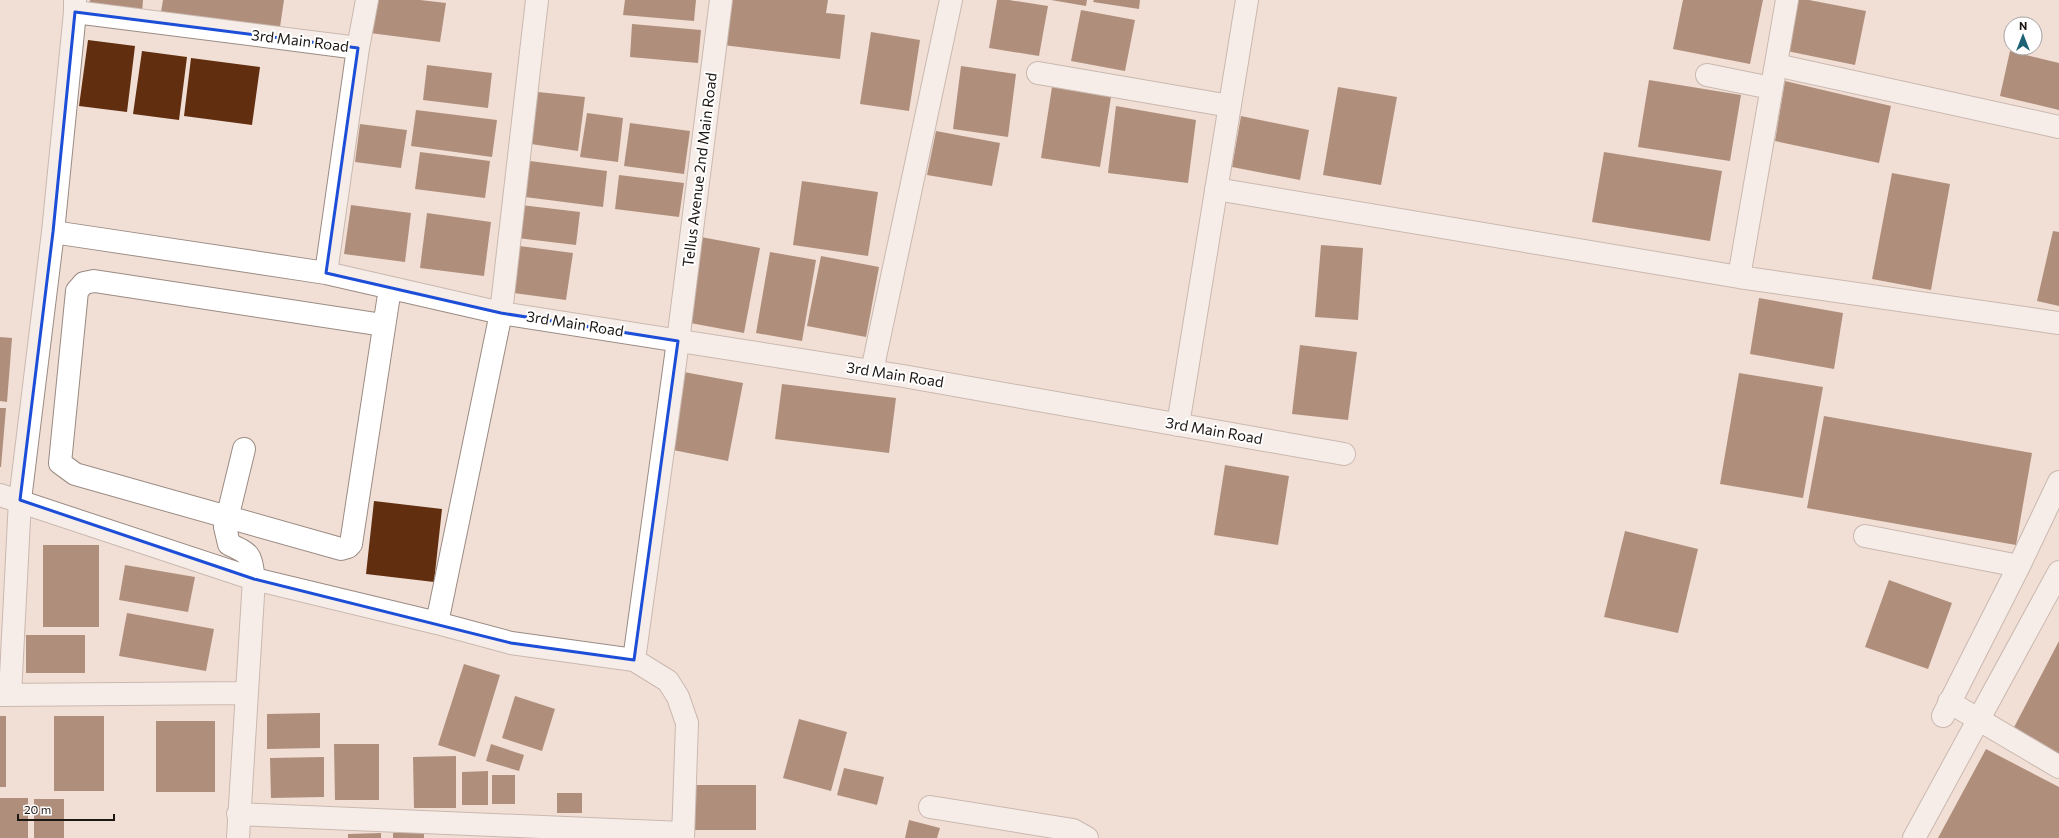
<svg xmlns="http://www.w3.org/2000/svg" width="2059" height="838" viewBox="0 0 2059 838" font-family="Commissioner,sans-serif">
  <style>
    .building { fill: #612f10 }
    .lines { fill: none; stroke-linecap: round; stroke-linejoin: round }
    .minor-casing { stroke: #9b8b83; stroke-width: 24 }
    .minor { stroke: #fff; stroke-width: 22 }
    .marked { fill: none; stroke: #1d4ed8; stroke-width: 3; stroke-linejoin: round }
    .labels { text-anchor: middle; stroke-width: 4; stroke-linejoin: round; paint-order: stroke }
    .street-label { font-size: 15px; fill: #1d1714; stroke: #fff }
  </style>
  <rect width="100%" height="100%" fill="#f1dfd6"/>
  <!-- building -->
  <path class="building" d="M90,0H143L142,13L89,6Z
    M163,0H284L280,27L161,12Z
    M375,0H420L446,3L440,42L370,33Z
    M625,0H696L694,21L623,15Z
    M729,0H828L826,13L845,15L840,59L723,45Z
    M997,0H1009L1048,6L1039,56L989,48Z
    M1051,0H1087L1086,6Z
    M1094,0H1140L1139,9L1093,2Z
    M1683,0H1763L1750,64L1673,49Z
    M1793,0H1809L1866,11L1855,65L1782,50Z
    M1081,10L1135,20L1125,71L1071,61Z
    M632,24L701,30L698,63L630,57Z
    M871,32L920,40L909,111L860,104Z
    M88,40L135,46L127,112L79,106Z
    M142,51L187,57L179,120L133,114Z
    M2010,51L2059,63V110L2000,96Z
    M191,58L260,67L252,125L184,116Z
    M427,65L492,73L488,108L423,100Z
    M961,66L1016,74L1008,137L953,129Z
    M1649,80L1741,95L1730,161L1638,147Z
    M1785,81L1891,106L1879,163L1775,141Z
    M1052,87L1111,97L1100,167L1041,158Z
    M1338,87L1397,97L1381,185L1323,175Z
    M538,92L585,97L578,151L531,144Z
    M1116,106L1196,120L1188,183L1108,173Z
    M416,110L497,120L492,157L411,146Z
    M587,113L623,118L618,162L580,157Z
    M1241,116L1309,130L1300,180L1232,167Z
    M630,123L690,131L684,174L624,166Z
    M360,124L407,130L401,168L355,162Z
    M936,131L1000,143L992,186L927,175Z
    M420,152L490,161L485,198L415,189Z
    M1604,152L1722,171L1710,241L1592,222Z
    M530,161L607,171L603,207L525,197Z
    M1892,173L1950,184L1931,290L1872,279Z
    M619,175L684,183L679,217L615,209Z
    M802,181L878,192L868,256L793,245Z
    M351,205L411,213L405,262L344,254Z
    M521,205L580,212L576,245L517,238Z
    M427,213L491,222L484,276L420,268Z
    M2053,231L2059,232V306L2037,301Z
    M701,237L760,248L744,333L685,322Z
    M512,245L573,253L566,300L506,292Z
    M1321,245L1363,248L1358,320L1315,317Z
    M770,252L816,260L802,341L756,333Z
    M821,256L879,267L866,337L807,326Z
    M1759,298L1843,313L1834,369L1750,354Z
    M0,337L12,338L7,402L0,401Z
    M1300,345L1357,352L1348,420L1292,414Z
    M684,372L743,383L728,461L668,449Z
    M1739,373L1823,387L1803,498L1720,484Z
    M782,384L896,398L889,453L775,439Z
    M0,408H6L1,467H0Z
    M1824,416L2032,453L2016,545L1807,508Z
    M1225,465L1289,476L1278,545L1214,535Z
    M374,501L442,509L434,582L366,574Z
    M1625,531L1698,549L1678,633L1604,617Z
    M43,545H99V627H43Z
    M125,565L195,577L188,612L119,600Z
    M1889,580L1952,603L1928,669L1865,647Z
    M127,613L214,629L206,671L119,656Z
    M26,635H85V673H26Z
    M2059,641V758L2011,733Z
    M464,664L500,675L475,757L438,745Z
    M515,696L555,709L542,751L502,738Z
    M320,713V748L267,749V714Z
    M0,716H6V787H0Z
    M54,716H104V791H54Z
    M799,719L847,732L831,791L783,778Z
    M156,721H215V792H156Z
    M334,744H379V800H335Z
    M491,744L524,755L519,771L486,761Z
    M1986,749L2059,787V838H1938Z
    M456,756V808H414L413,757Z
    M324,757V797L271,798L270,758Z
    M844,768L884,777L877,805L837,795Z
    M488,771V805H462V772Z
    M492,775H515V804H492Z
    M695,785H756V830H695Z
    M557,793H582V813H557Z
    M0,798H28V838H0Z
    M34,799H64V838H34Z
    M909,820L940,828L937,838H905Z
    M424,832V838H393V833Z
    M381,833V838H348V834Z"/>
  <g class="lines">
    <!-- minor casing -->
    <g class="minor-casing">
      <path id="minor" d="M75,0V12L358,48L326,273L501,313L903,376L1344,454
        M358,48L367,0
        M1776,65L2059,127
        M1038,73L1230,106
        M1707,75L1771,88
        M1216,189L1739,277L2059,323
        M53,232L326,273
        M1739,277L1787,0
        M383,325L94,281L84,283L77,291L60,463L75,474L341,549L348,547L351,544L390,288
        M872,371L951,0
        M1178,425L1247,0
        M0,495L254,579C250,554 252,555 229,544L225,527L244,449
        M1865,536L2019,566
        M437,623L501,313L537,0
        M634,660L678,341L721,0
        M0,695L246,693
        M10,695L20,500L53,232L75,12
        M1949,702L2059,767
        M1943,716L2019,566L2059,482
        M930,807L1073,830L1087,838
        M238,814L682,833
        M238,838L254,579L437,623L511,643L634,660L668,681L678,697L687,723L683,838
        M1914,838L2059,572"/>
    </g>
    <!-- minor -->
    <use href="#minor" class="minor"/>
  </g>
  <!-- marked area -->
  <path d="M0 0H2059V838H0ZM75,12L358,48L326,273L501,313L678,341L634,660L511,643L254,579L20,500L53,232Z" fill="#f1dfd6" fill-opacity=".55" fill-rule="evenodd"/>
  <path class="marked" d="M75,12L358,48L326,273L501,313L678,341L634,660L511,643L254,579L20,500L53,232Z"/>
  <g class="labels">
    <!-- street labels -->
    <g class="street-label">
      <text transform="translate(300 41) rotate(7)" y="5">3rd Main Road</text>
      <text transform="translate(700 170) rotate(-83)" y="5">Tellus Avenue 2nd Main Road</text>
      <text transform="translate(575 324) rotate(9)" y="5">3rd Main Road</text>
      <text transform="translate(895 375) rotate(9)" y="5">3rd Main Road</text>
      <text transform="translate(1214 431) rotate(10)" y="5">3rd Main Road</text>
    </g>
  </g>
  <!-- north arrow -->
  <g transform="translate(2023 36)"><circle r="19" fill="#ffffff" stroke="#a5a2a1"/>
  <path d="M0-3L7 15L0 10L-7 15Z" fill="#1e6274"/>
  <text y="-6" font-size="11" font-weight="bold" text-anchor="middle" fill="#1d1714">N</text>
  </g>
  <!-- scale -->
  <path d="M18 814v6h96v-6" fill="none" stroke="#1d1714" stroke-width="2"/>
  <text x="24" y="814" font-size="12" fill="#1d1714" stroke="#ffffff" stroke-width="3" paint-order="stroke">20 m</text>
</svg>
